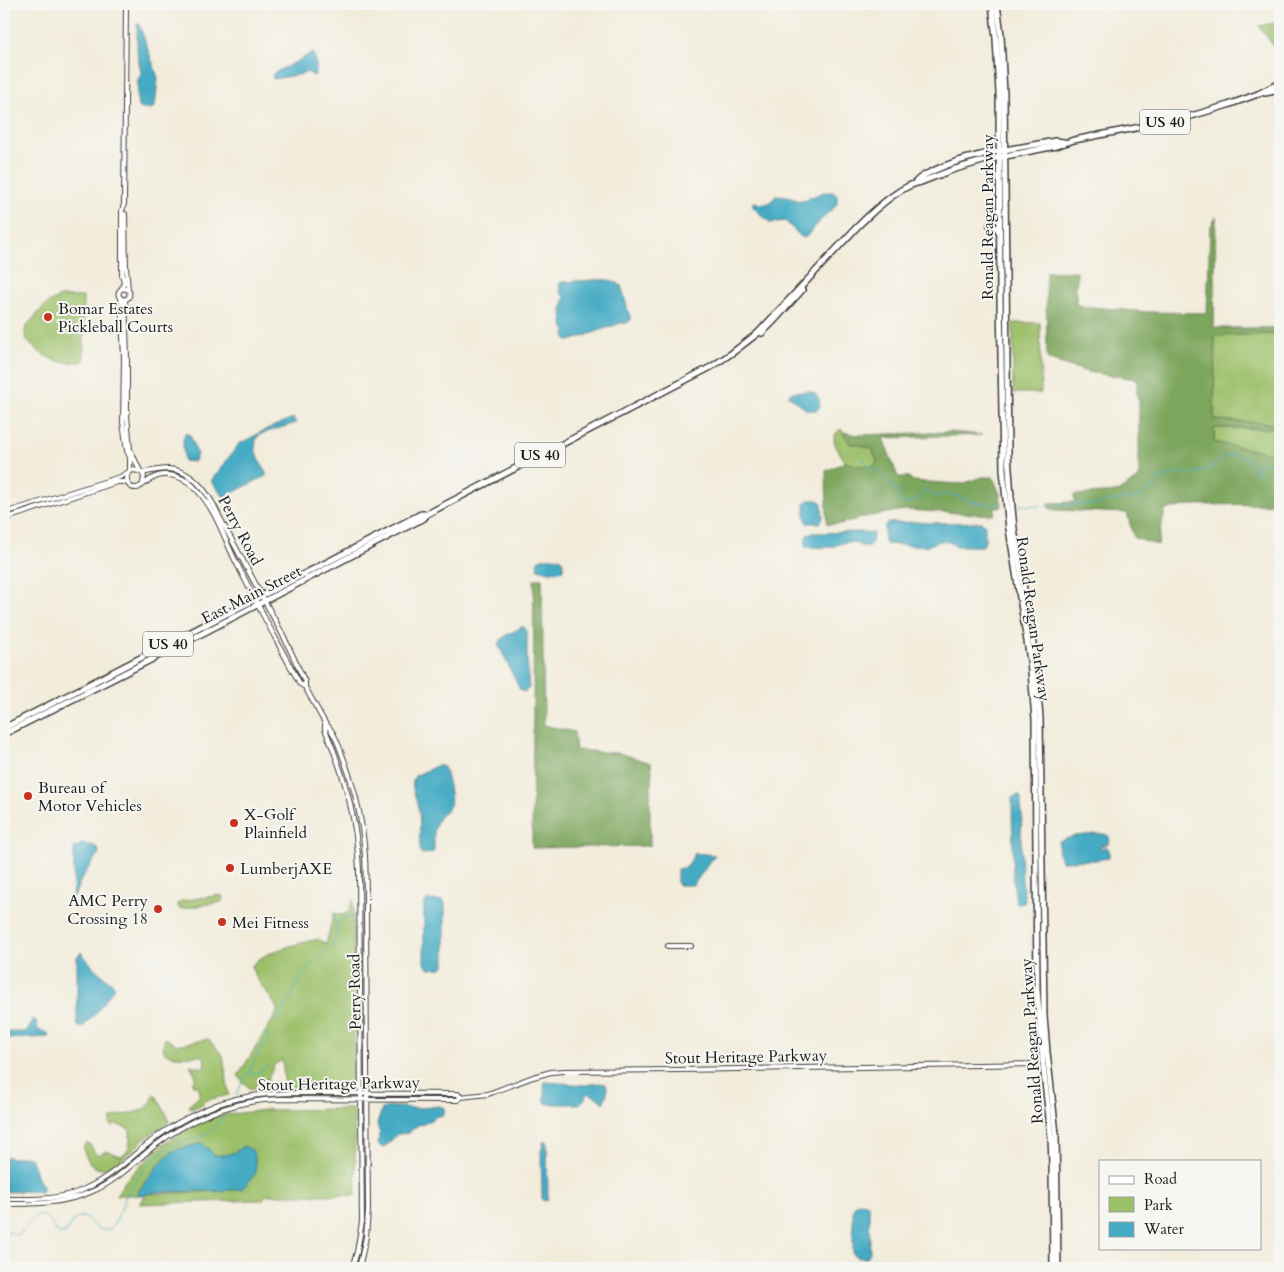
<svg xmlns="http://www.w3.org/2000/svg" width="1284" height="1272" viewBox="0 0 1284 1272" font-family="Cardo,serif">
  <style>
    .green { fill: #9cc069; stroke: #5c6e42 }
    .forest { fill: #7da65d; stroke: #4c613c }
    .water { fill: #44abc4; stroke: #306470 }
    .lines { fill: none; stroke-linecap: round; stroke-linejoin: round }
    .stream { stroke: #44abc4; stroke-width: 1 }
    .minor-casing { stroke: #3c3b39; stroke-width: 6 }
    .major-casing { stroke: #3c3b39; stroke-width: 8 }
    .minor { stroke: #fff; stroke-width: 4 }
    .major { stroke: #fff; stroke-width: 5 }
    .poi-dot { fill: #c8321e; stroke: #f6f6f2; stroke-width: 2 }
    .labels { text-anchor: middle; stroke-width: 4; stroke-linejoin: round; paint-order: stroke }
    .shield { fill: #f6f6f2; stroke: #5d5d5c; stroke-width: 1 }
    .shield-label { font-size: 15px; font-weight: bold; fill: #1c1c1c }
    .street-label { font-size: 16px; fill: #1c1c1c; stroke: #f6f6f2 }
    .poi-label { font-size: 16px; fill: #1c1c1c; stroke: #f6f6f2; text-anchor: start }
  </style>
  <rect width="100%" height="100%" fill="#f6f6f2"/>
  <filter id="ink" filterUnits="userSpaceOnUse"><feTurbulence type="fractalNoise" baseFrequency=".02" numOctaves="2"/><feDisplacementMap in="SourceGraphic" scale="10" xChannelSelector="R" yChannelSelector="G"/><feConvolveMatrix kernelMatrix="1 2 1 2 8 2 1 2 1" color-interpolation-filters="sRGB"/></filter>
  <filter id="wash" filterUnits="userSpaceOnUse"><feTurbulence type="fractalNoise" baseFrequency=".0096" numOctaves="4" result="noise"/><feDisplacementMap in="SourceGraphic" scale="20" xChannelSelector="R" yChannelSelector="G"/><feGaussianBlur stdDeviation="1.12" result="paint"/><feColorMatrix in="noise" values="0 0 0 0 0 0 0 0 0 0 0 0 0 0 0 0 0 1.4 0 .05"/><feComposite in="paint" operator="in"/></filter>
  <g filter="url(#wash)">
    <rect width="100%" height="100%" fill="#f2ecdb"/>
    <!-- green -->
    <path class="green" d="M1280,22V55L1259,26Z
      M60,297H83L84,360L81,362C75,362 68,363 61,362C50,360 23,345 25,331C26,325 32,320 36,315C43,307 50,301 60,297Z
      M1013,323H1040L1041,393H1014L1013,392Z
      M1280,334V424L1214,420V335Z
      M1214,428H1280V455L1214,443Z
      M841,429L850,444H857L872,449L877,461L875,467C866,466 854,467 846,463C843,461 842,456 840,453C834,444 830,436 841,429Z
      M220,895L224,897V899L221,902L181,909L178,907L177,904L181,901Z
      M353,899L355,1085L285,1088L282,1060L274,1065L266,1084L250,1089L238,1076L275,1016L278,1009L257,979L251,967C261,951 299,944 318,939L326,944L334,913L342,915L349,912Z
      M165,1038L177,1045L208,1039L223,1055L229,1095L206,1100L201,1105L191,1109L188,1106L199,1097L200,1092L198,1086H195L192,1082L196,1079L195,1074L190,1065L204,1068L205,1059L201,1056C188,1055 175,1059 164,1052L163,1045Z
      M155,1094L167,1115L169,1122L140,1142V1144C128,1152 105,1181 90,1163C86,1157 83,1152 84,1145L87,1143L90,1144C96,1154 94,1157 107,1151L121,1156C131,1151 130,1141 130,1131L127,1128L115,1124L113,1127L110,1125L111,1119C123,1112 138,1116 149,1105C152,1102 153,1097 155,1094Z
      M351,1109L354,1111L356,1195H265L263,1200L140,1204L146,1194L219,1191L242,1189L243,1146C234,1154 226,1156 214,1155L207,1147C198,1148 178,1149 172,1152C163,1157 141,1186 137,1195H116L126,1180L160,1147L190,1127L215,1116L265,1110Z"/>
    <!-- forest -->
    <path class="forest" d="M1216,217L1214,328H1280V334L1215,336L1214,420L1280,424V428H1214V442L1280,455V504L1190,505L1165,510L1158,545L1134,538L1127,513L1056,510L1049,508L1048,503L1075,502L1074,495L1117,492L1139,478V403L1137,394V379L1107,375L1088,372L1049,360L1047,357L1046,272L1077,271L1076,304L1081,306L1147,312L1207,313L1210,228Z
      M843,432L858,435L950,432L982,435L883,438L898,477H909L913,481L961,484L983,477H993L1000,494L1002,507H995L994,515L904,510L864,517L840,524H827L826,471L845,462L855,465L874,467L877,461L872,449L857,444H850Z
      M534,579H542L544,725L574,732L576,750L619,753L651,763L652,774L650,797V846L532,848Z"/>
    <!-- water -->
    <path class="water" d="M137,24H139L158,78L155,107C150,110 143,110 138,107L137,98L138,79L140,76L141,72L137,51Z
      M313,53C316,60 318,69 314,76L307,72L303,74L273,79L272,76L274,73Z
      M824,192H833L837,195V204L833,209L828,212L805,238L800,236L785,221L770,223L753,207V203L755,202C767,207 769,203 777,195L786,196L799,201L801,200L806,201L809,197C815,197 819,193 824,192Z
      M593,280C602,280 614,278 621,286L631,320L627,323H621L570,341L567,340L565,334L566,331L564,329C562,317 561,308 565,297L561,293L559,284L562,282Z
      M810,391C818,394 819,398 820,406L817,410H807L788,395L793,392Z
      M293,418L296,423L261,434L256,439L255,450L266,473V476L224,497L211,481L239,444L267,429Z
      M185,433L190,435L197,454L196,457L193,462L184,461L183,440Z
      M809,500H818L822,503L823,518L820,523H807L805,516V503Z
      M917,522L926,523L982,522L985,525V541L983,546H957L946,541H940L927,546L886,544L884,541V538L885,525L887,523Z
      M865,532L873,533L872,542L869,546C858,548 858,542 850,542C840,542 838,546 830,547C822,548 813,547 805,547L806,537L808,534L811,533Z
      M542,558C553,558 567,553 563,570C556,573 545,571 538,569L537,562L539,559Z
      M520,627H524L527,632V660L529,688L527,690L524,692L520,690L498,644C501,640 505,635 510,633C514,631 516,631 520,627Z
      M438,765L444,767C446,775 453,798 450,805C449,809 445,811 442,814C432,825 434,837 434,851L432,853L422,854L420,852C419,837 421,821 418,807C416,797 409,785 415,776Z
      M1019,795L1021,798V804L1022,814L1021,836L1022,882L1025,900L1024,903L1019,904L1017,903L1016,901L1013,880L1012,798L1013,797Z
      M1096,834C1105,834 1112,833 1109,844L1100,846L1101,848L1107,847L1109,849V858L1095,860L1061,861C1058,854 1058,848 1059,841L1075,836Z
      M82,844C89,845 98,844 99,853C89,867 79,880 74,897H73L74,848Z
      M695,853L715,855L694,884L692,885H678L677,883V869L687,867Z
      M427,900L443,901L445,904V964L442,968C436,968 427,971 424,963V903Z
      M81,952L94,968L115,986L96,1013L82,1028L78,1026L77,1023V958L78,955Z
      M32,1019L36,1021L38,1030L48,1033L49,1034L48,1037L7,1039L4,1037L5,1034L6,1032H25L29,1029Z
      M546,1082L586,1085L599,1083L606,1084C609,1091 606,1097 603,1103L599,1099L589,1093L586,1094L585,1099L580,1104H548L545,1102L544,1083Z
      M438,1106L443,1107L445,1111L443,1115L437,1116L424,1124L418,1125L408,1133L397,1134L386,1146L382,1148L378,1144L380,1134L377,1124L382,1109C391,1105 404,1108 414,1108C422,1108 430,1107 438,1106Z
      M544,1141L547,1142V1145L548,1197L547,1201H546L542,1200V1197L541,1151Z
      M202,1143L214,1155C226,1156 234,1154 243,1146L252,1150L255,1157L256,1173L242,1189L219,1191L155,1192L143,1195H137C141,1185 163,1158 172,1152C180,1147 193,1146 202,1143Z
      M27,1156L32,1160L37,1178L43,1186V1189L41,1192L25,1191L5,1192L4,1157H9L14,1158Z
      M858,1203L867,1204L869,1207L870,1252L867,1258C861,1258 856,1259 853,1253V1211L854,1206Z"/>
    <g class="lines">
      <!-- stream -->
      <path class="stream" d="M860,457L865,460L867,465C875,469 884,477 890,484C893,488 893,490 899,492L901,502L904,504L920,498L925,489L936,497L947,493L979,504L984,502L991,505L1003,503
        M1018,505L1041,506
        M1046,505L1101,504L1111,501L1134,499L1138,496H1143L1146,490L1155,487L1159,478L1165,476L1170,477C1181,469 1187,476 1198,472C1203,471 1206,468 1210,468C1222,459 1227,451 1243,457C1247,459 1248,459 1250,462C1252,466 1251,469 1254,473L1257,472L1258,464L1263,461L1272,467L1280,464
        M334,916L336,925
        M275,1022C285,1009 294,993 301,978C306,968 325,953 334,945C340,927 329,920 353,916
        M250,1072C258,1075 262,1071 267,1065
        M236,1096L244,1079L249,1072L259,1052L267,1040L269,1034
        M4,1229C8,1231 13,1235 18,1234C28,1231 32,1209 46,1217C51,1220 54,1229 58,1233L64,1234C69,1230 70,1222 76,1219C89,1209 94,1237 109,1229C116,1226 123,1203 126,1196C132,1182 144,1170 154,1159C170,1140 191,1144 209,1132C216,1126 221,1119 226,1112"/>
    </g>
  </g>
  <g filter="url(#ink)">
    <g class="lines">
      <!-- minor casing -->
      <g class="minor-casing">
        <path id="minor" d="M125,214L126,267L128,289
          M122,288L124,281L122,275V211L124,204L126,4
          M118.5 294a5.5 5.5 0 1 1 11 0a5.5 5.5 0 1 1-11 0Z
          M121,298L124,357L123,422L127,451L130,457V472
          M125,299L127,357V416L130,449L140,471L144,476L143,483
          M129,473C125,479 127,489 137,488C141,487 148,480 153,478C167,470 187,478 197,490C215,509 224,537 235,560C249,587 262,614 277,641C284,656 293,670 300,684L305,687
          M142,473C151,471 161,469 169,469C195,471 211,497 220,518L284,637L305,682V687L325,723C334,731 339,746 343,757C355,789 363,822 365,856C366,875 366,895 366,914L368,1211L366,1237L359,1268
          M4,513L120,477L132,470L139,471
          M4,519L117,482H127
          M325,723V729C345,776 357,820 359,870L362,1222L357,1252L352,1268
          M668,946H691
          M4,1199C26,1199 54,1200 75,1193C113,1179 134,1152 165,1131C181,1120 198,1112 216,1105C252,1091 294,1093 332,1093C373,1093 413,1094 453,1094H458L460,1097
          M4,1204C34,1204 65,1204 93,1191C118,1180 136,1160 157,1144C194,1116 235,1100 280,1099L458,1100L460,1097L488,1094L533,1077L551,1072L564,1071L679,1070L1036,1064"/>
      </g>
      <!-- major casing -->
      <g class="major-casing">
        <path id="major" d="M992,4L996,39L999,93L1000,298L1003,470L1009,529L1030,660L1035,719L1037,989L1043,1065L1051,1136L1052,1165L1053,1268
          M997,4L1001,35L1004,94L1008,455L1011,497L1014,529L1033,644L1040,717L1044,1016L1047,1052L1056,1134L1058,1268
          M1265,93L1280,90
          M915,183C920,176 927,174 935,170C972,153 1014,149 1055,141L1064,142
          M999,232L997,228L990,225L1000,213
          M762,333L772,323L802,290
          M4,728L421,514H427L711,367L732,353L758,333L857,227C871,213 901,185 921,182L952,170L986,160L1056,146L1074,140L1156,124L1188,117L1228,105L1258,94L1280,83
          M4,734L180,645L424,518L427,514"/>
      </g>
      <!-- minor -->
      <use href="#minor" class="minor"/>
      <!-- major -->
      <use href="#major" class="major"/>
    </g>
  </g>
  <!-- markers -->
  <g class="poi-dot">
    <circle cx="48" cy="317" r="5"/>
    <circle cx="28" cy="796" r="5"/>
    <circle cx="234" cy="823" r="5"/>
    <circle cx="230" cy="868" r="5"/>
    <circle cx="158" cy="909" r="5"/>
    <circle cx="222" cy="922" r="5"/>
  </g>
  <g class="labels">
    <!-- shield labels -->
    <g class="shield">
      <rect x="1140" y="109.5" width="50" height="25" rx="4"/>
      <rect x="515" y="442.5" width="50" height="25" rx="4"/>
      <rect x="143" y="631.5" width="50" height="25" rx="4"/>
    </g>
    <g class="shield-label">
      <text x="1165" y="127">US 40</text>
      <text x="540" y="460">US 40</text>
      <text x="168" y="649">US 40</text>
    </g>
    <!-- street labels -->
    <g class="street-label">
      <text transform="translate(987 217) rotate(-90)" y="6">Ronald Reagan Parkway</text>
      <text transform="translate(241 530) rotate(62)" y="6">Perry Road</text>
      <text transform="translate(251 594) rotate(-27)" y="6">East Main Street</text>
      <text transform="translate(1034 619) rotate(82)" y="6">Ronald Reagan Parkway</text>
      <text transform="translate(354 992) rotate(-91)" y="6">Perry Road</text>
      <text transform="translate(1031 1041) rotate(-94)" y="6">Ronald Reagan Parkway</text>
      <text transform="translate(746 1056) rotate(-1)" y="6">Stout Heritage Parkway</text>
      <text transform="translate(339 1083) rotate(-1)" y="6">Stout Heritage Parkway</text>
    </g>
    <!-- poi labels -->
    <g class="poi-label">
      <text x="58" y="314">Bomar Estates<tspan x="58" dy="18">Pickleball Courts</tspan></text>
      <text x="38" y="793">Bureau of<tspan x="38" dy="18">Motor Vehicles</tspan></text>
      <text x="244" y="820">X-Golf<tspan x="244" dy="18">Plainfield</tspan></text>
      <text x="240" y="874">LumberjAXE</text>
      <text x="148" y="906" text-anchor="end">AMC Perry<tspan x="148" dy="18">Crossing 18</tspan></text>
      <text x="232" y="928">Mei Fitness</text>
    </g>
  </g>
  <!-- margin -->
  <rect width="1284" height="1272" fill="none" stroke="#f6f6f2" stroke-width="20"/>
  <!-- legend -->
  <rect x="1099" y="1160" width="162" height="90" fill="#f6f6f2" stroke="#9f9f9c"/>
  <rect x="1109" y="1176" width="25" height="8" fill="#ffffff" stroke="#9f9f9c"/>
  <text x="1144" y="1184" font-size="15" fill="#1c1c1c">Road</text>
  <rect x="1109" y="1197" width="25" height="15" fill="#9cc069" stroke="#9f9f9c"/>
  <text x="1144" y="1210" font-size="15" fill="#1c1c1c">Park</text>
  <rect x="1109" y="1222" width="25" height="15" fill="#44abc4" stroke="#9f9f9c"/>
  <text x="1144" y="1234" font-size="15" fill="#1c1c1c">Water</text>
</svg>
